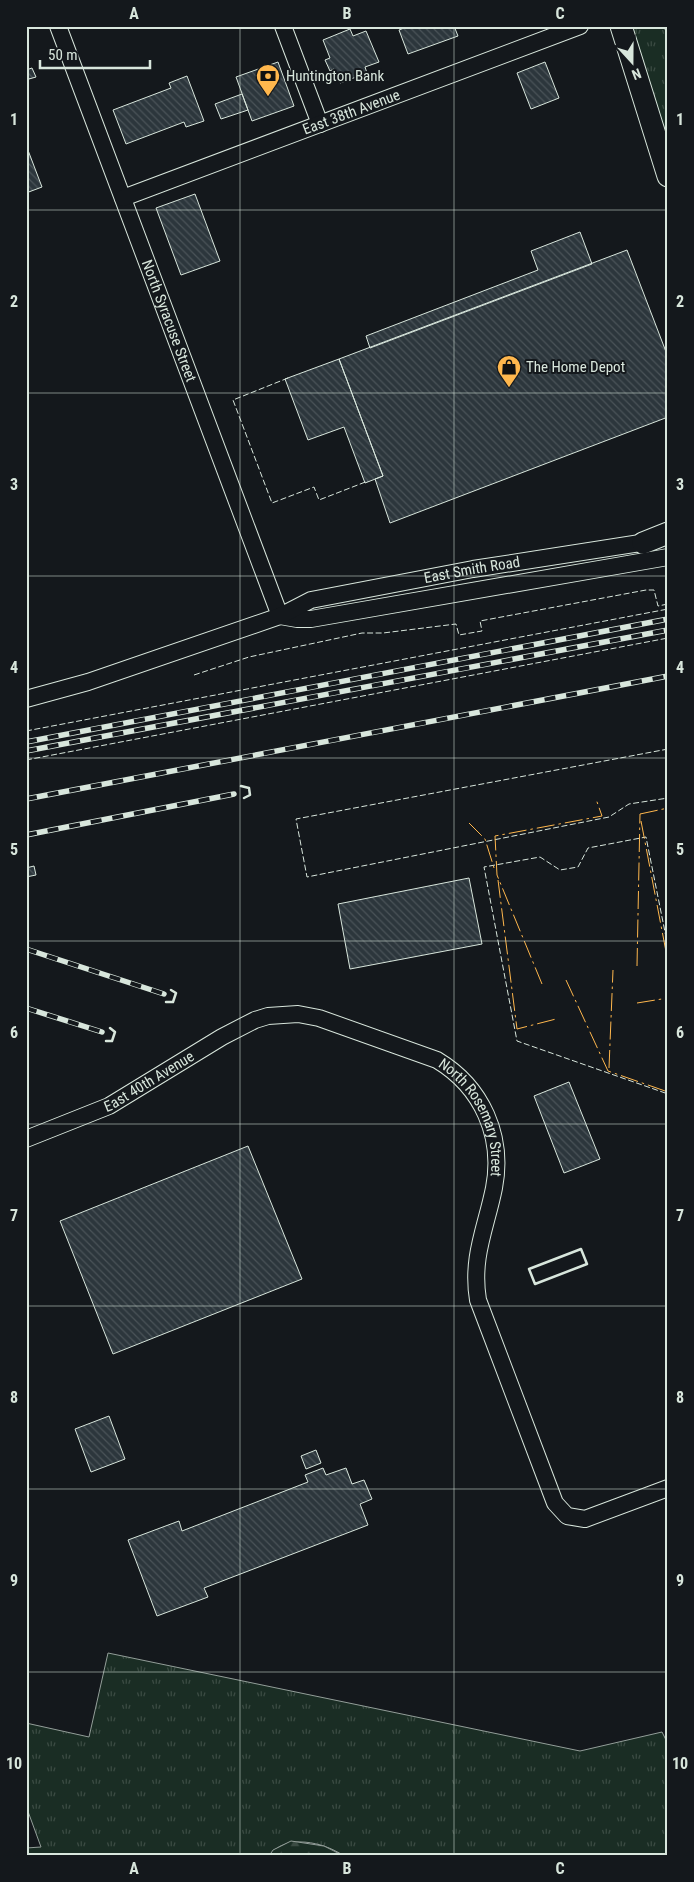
<svg xmlns="http://www.w3.org/2000/svg" width="694" height="1882" viewBox="0 0 694 1882" font-family="'Roboto Condensed',sans-serif">
  <style>
    .grass { fill: url(#grass-tufts); stroke: #939e99 }
    .forest { fill: url(#forest-firs); stroke: #939e99 }
    .building { fill: url(#building-back-hatch); stroke: #d8e6dc }
    .lines { fill: none; stroke-linecap: round; stroke-linejoin: round }
    .minor-casing { stroke: #d8e6dc; stroke-width: 18 }
    .major-casing { stroke: #d8e6dc; stroke-width: 23 }
    .minor { stroke: #14181c; stroke-width: 16 }
    .major { stroke: #14181c; stroke-width: 21 }
    .rail-casing { stroke: #d8e6dc; stroke-width: 5.5 }
    .rail { stroke: #14181c; stroke-width: 4; stroke-dasharray: 11; stroke-linecap: butt }
    .fence { stroke: #d8e6dc; stroke-width: 1; stroke-dasharray: 6 2.5; stroke-linecap: butt }
    .wall { stroke: #d8e6dc; stroke-width: 2.5 }
    .power { stroke: #ffb74d; stroke-width: 1; stroke-dasharray: 18 4 2.5 4; stroke-linecap: butt }
    .grid { fill: none; stroke: #d8e6dc; stroke-width: 1; stroke-opacity: 0.55 }
    .labels { text-anchor: middle; stroke-width: 4; stroke-linejoin: round; paint-order: stroke }
    .poi-label { font-size: 15px; fill: #d8e6dc; stroke: #14181c; text-anchor: start }
    .street-label { font-size: 15px; fill: #d8e6dc; stroke: #14181c }
    .neatline { fill: none; stroke: #d8e6dc; stroke-width: 2 }
    .grid-label { font-size: 16px; text-anchor: middle; font-weight: bold; fill: #d8e6dc }
  </style>
  <defs>
    <pattern id="grass-tufts" width="24" height="20" patternUnits="userSpaceOnUse" patternTransform="scale(1.25)"><rect width="24" height="20" fill="#1a2d24"/><path d="M3 7l-1-3M5 7V3M7 7l1-3M15 17l-1-3M17 17v-4M19 17l1-3" fill="none" stroke="#3b4b43"/></pattern>
    <pattern id="forest-firs" width="22" height="20" patternUnits="userSpaceOnUse" patternTransform="scale(1.25)"><rect width="22" height="20" fill="#1a2d24"/><path d="M5 1l3.5 6h-7zM16 11l3.5 6h-7z" fill="#3b4b43"/></pattern>
    <pattern id="building-back-hatch" width="6" height="6" patternUnits="userSpaceOnUse" patternTransform="scale(1.25)"><rect width="6" height="6" fill="#2c363c"/><path d="M-1 5l2 2M0 0l6 6M5-1l2 2" fill="none" stroke="#4a5358"/></pattern>
  </defs>
  <rect width="100%" height="100%" fill="#14181c"/>
  <!-- grass -->
  <path class="grass" d="M628,26H663L668,35V154Z
    M108,1653L580,1751L662,1732L668,1744V1856H344C324,1842 285,1833 269,1856H26V1848L41,1847L26,1806V1723L89,1737Z"/>
  <!-- forest -->
  <path class="forest" d="M291,1841L324,1846L344,1856H269L273,1850Z"/>
  <!-- building -->
  <path class="building" d="M409,26H454L458,36L408,54L399,30Z
    M350,29L353,36L366,31L379,62L365,67L367,73L340,83L334,69L330,71L325,60L330,58L323,40Z
    M278,62L294,106L252,121L236,77Z
    M545,62L559,98L531,109L517,73Z
    M32,68L36,77L29,79L26,70Z
    M187,76L204,121L186,127L184,122L126,144L113,110L171,88L169,83Z
    M242,94L248,110L221,119L215,104Z
    M26,145L42,187L26,193Z
    M195,194L220,261L181,275L156,208Z
    M580,232L592,264L370,348L366,336L538,270L531,251Z
    M627,250L668,357V417L390,523L375,479L383,476L339,359Z
    M339,359L383,476L365,483L344,427L308,440L285,379Z
    M34,866L36,875L26,877V868Z
    M469,878L482,944L350,969L338,904Z
    M569,1082L600,1159L564,1173L534,1096Z
    M248,1146L302,1279L113,1354L60,1221Z
    M109,1416L125,1459L91,1472L75,1429Z
    M316,1450L321,1463L306,1469L301,1456Z
    M323,1468L326,1475L346,1468L352,1484L364,1480L372,1499L360,1504L368,1525L204,1588L208,1597L157,1616L128,1540L179,1521L182,1531L308,1482L305,1475Z"/>
  <g class="lines">
    <!-- minor casing -->
    <g class="minor-casing">
      <g id="minor">
        <path id="s1" d="M58,26L280,616"/>
        <path d="M283,26L320,124"/>
        <path id="s2" d="M123,198L580,26"/>
        <path d="M280,616L297,619H311L668,557"/>
        <path id="s3" d="M26,699L88,682L280,616L311,600L473,569L653,541"/>
        <path id="s4" d="M26,1139L109,1106L222,1037L255,1020L268,1016L298,1014L319,1018L437,1060C482,1087 504,1136 494,1188C486,1228 471,1257 478,1300L555,1503L567,1516L585,1519L668,1488"/>
      </g>
    </g>
    <!-- major casing -->
    <g class="major-casing">
      <path id="major" d="M621,26L668,176
        M643,543L668,533"/>
    </g>
    <!-- minor -->
    <use href="#minor" class="minor"/>
    <!-- major -->
    <use href="#major" class="major"/>
    <!-- rail casing -->
    <g class="rail-casing">
      <path id="rail" d="M26,742L668,619
        M26,751L668,630
        M26,799L668,676
        M26,835L234,794
        M26,949L164,994
        M26,1008L102,1032"/>
    </g>
    <!-- rail -->
    <use href="#rail" class="rail"/>
    <!-- fence -->
    <path class="fence" d="M288,378L233,400L272,503L314,487L319,500L368,481
      M194,675L249,657L362,633H383L456,624L459,635L482,631L480,621L646,590H654L658,606L668,604
      M26,731L668,609
      M668,749L296,819L307,877L609,817L629,804L668,798
      M26,760L668,638
      M668,947L646,837L588,848L578,867L560,870L540,857L484,867L517,1041L668,1094"/>
    <!-- wall -->
    <path class="wall" d="M241,786L249,788L250,795L244,798
      M166,1002H173L176,993L171,990
      M106,1041H112L115,1032L110,1028
      M581,1249L587,1264L535,1284L529,1269Z"/>
    <!-- power -->
    <path class="power" d="M640,814L668,808
      M641,821L668,962
      M469,823L485,839L495,871
      M498,880L517,1029L556,1019
      M637,966L640,814
      M566,980L608,1071L668,1092
      M542,984L497,875L495,836L602,816L596,799
      M637,1003L668,998
      M609,1068L613,970"/>
  </g>
  <!-- grid -->
  <path class="grid" d="M240,26V1856M454,26V1856M26,210H668M26,393H668M26,576H668M26,758H668M26,941H668M26,1124H668M26,1306H668M26,1489H668M26,1672H668"/>
  <!-- icons -->
  <defs>
    <g id="bank-pin" transform="scale(1.25)"><path d="M0 17L-7.5 6A9.5 9.5 0 1 1 7.5 6Z" fill="#ffb74d" stroke="#14181c"/><path d="M-6-4H6V4H-6ZM0-2.3a2.3 2.3 0 1 0 0 4.6a2.3 2.3 0 1 0 0-4.6Z" fill="#111"/></g>
    <g id="shop-pin" transform="scale(1.25)"><path d="M0 17L-7.5 6A9.5 9.5 0 1 1 7.5 6Z" fill="#ffb74d" stroke="#14181c"/><path d="M-5-2.5h2.3a2.7 3.5 0 0 1 5.4 0H5L5.5 6h-11ZM-1.5-2.5h3a1.5 2.3 0 0 0-3 0Z" fill="#111"/></g>
  </defs>
  <g fill-rule="evenodd">
    <use href="#bank-pin" x="268" y="76"/>
    <use href="#shop-pin" x="509" y="367"/>
  </g>
  <g class="labels">
    <!-- poi labels -->
    <g class="poi-label">
      <text x="286" y="81">Huntington Bank</text>
      <text x="526" y="372">The Home Depot</text>
    </g>
    <!-- street labels -->
    <g class="street-label">
      <text dy="5" stroke="none"><textPath href="#s2" startOffset="244">East 38th Avenue</textPath></text>
      <text dy="5" stroke="none"><textPath href="#s1" startOffset="315">North Syracuse Street</textPath></text>
      <text dy="5" stroke="none"><textPath href="#s3" startOffset="466">East Smith Road</textPath></text>
      <text dy="5" stroke="none"><textPath href="#s4" startOffset="136">East 40th Avenue</textPath></text>
      <text dy="5" stroke="none"><textPath href="#s4" startOffset="520">North Rosemary Street</textPath></text>
    </g>
  </g>
  <!-- border -->
  <rect width="694" height="1882" fill="none" stroke="#14181c" stroke-width="55"/>
  <!-- north arrow -->
  <g transform="translate(632 62) rotate(159)" stroke="#14181c" stroke-width="4" paint-order="stroke">
  <path d="M0-4L9 19L0 12L-9 19Z" fill="#d8e6dc"/>
  <text y="-8" font-size="14" font-weight="bold" text-anchor="middle" fill="#d8e6dc">N</text>
  </g>
  <!-- scale -->
  <path d="M40 60v8h110v-8" fill="none" stroke="#d8e6dc" stroke-width="2.5"/>
  <text x="48" y="60" font-size="15" fill="#d8e6dc" stroke="#14181c" stroke-width="4" paint-order="stroke">50 m</text>
  <rect x="28" y="28" width="638" height="1826" class="neatline"/>
  <g class="grid-label">
    <text x="134" y="19">A</text>
    <text x="347" y="19">B</text>
    <text x="560" y="19">C</text>
    <text x="14" y="125">1</text>
    <text x="680" y="125">1</text>
    <text x="14" y="307">2</text>
    <text x="680" y="307">2</text>
    <text x="14" y="490">3</text>
    <text x="680" y="490">3</text>
    <text x="14" y="673">4</text>
    <text x="680" y="673">4</text>
    <text x="14" y="855">5</text>
    <text x="680" y="855">5</text>
    <text x="14" y="1038">6</text>
    <text x="680" y="1038">6</text>
    <text x="14" y="1221">7</text>
    <text x="680" y="1221">7</text>
    <text x="14" y="1403">8</text>
    <text x="680" y="1403">8</text>
    <text x="14" y="1586">9</text>
    <text x="680" y="1586">9</text>
    <text x="14" y="1769">10</text>
    <text x="680" y="1769">10</text>
    <text x="134" y="1874">A</text>
    <text x="347" y="1874">B</text>
    <text x="560" y="1874">C</text>
  </g>
</svg>
